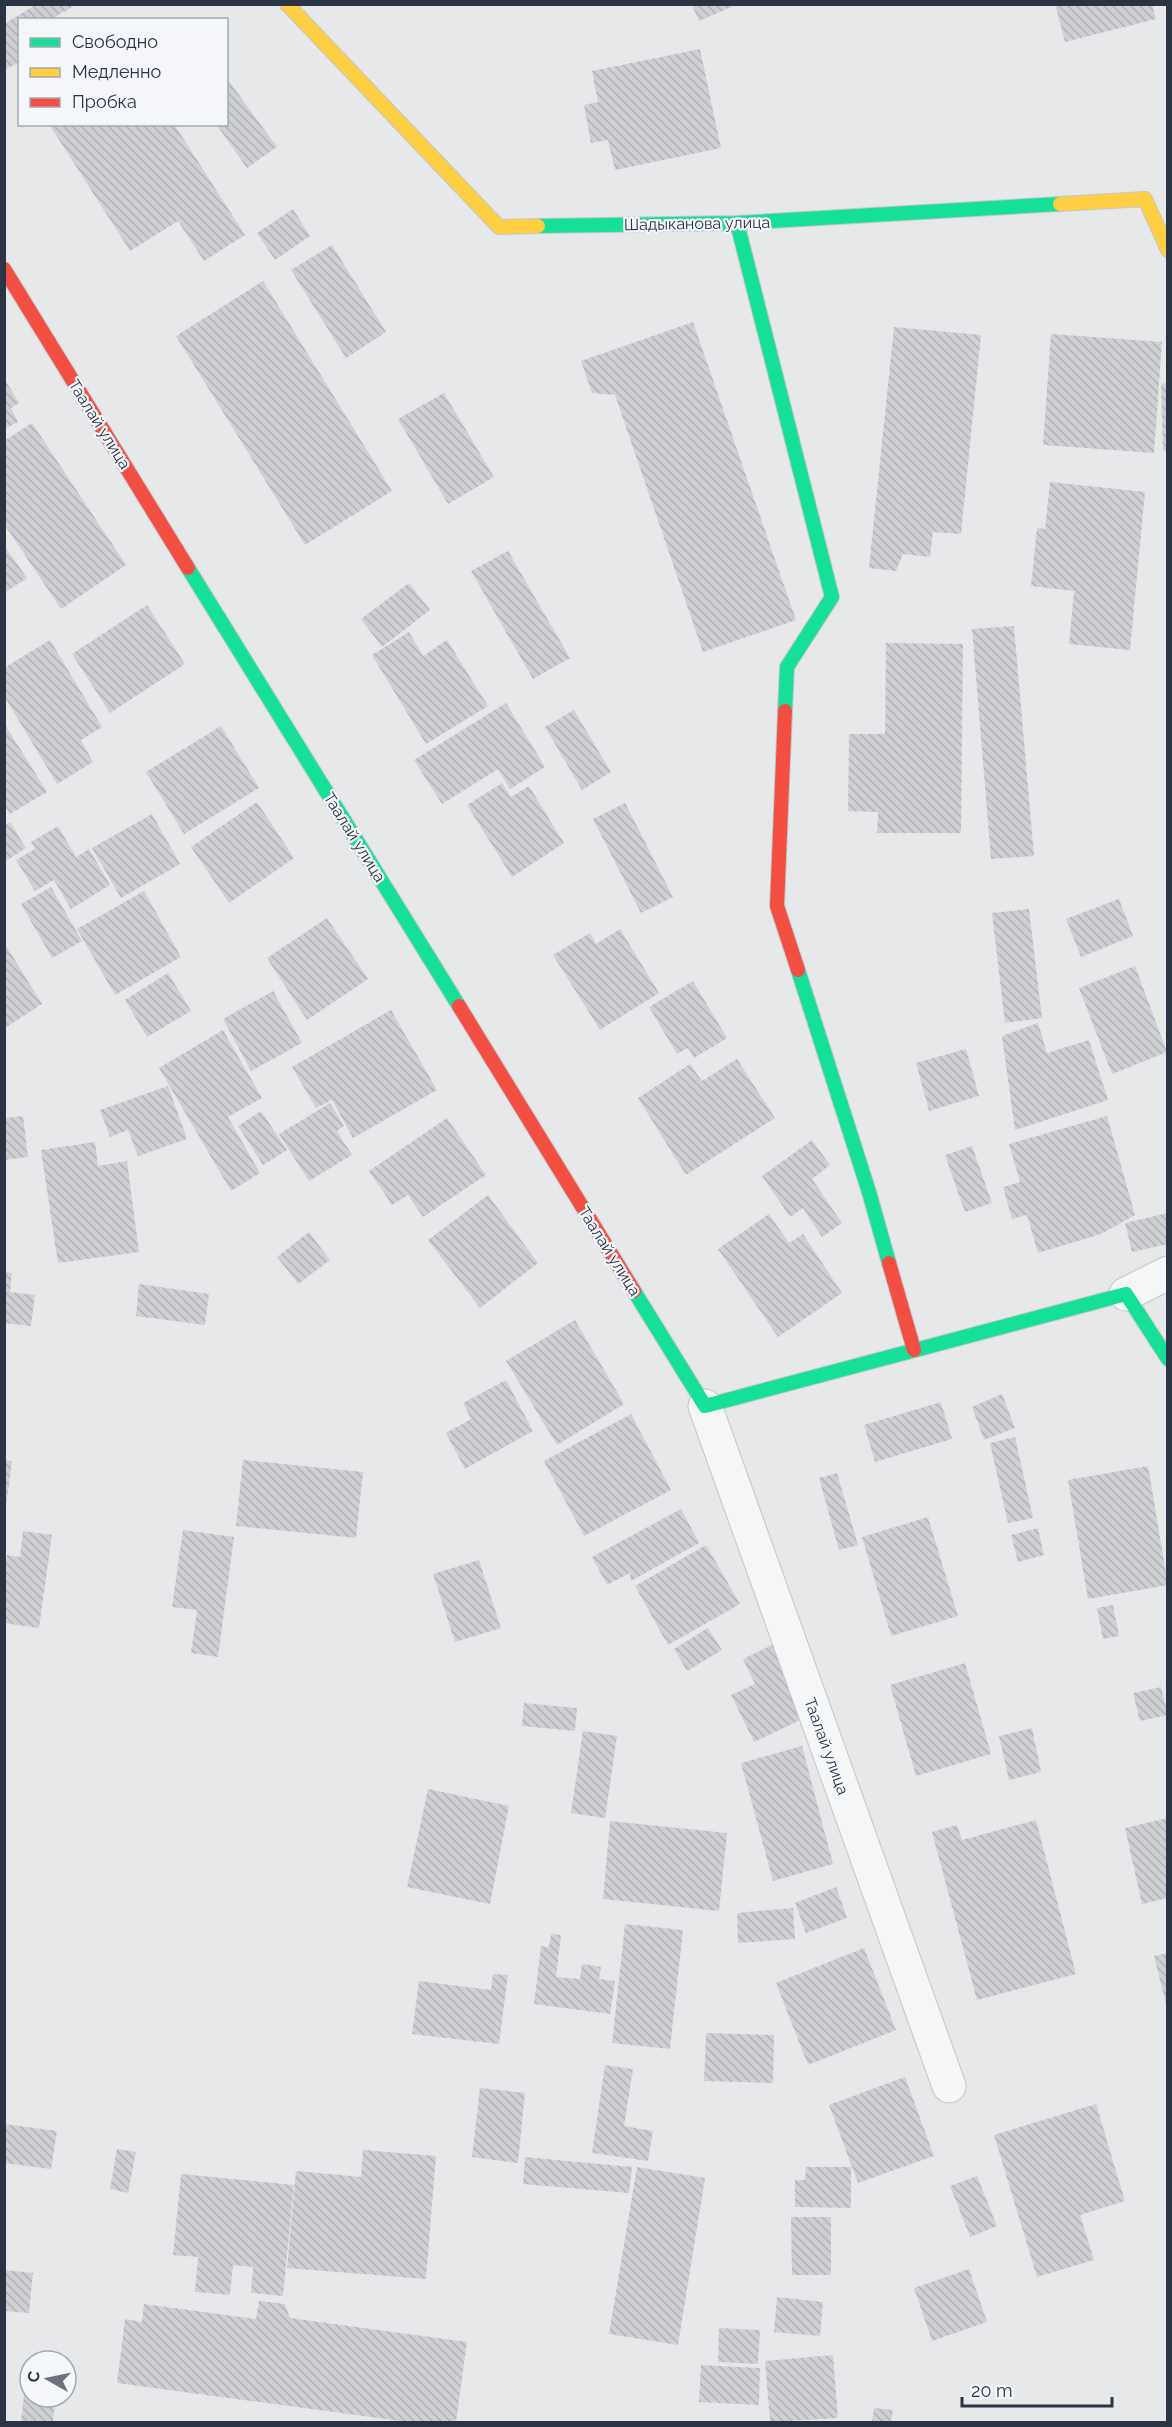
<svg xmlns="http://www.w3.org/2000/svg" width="1172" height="2427" viewBox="0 0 1172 2427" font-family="Raleway,sans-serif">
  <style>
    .building { fill: url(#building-back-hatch) }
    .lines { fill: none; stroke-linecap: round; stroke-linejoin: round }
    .street-casing { stroke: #c4c6c8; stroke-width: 35 }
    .fast-casing { stroke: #c4c6c8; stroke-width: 16 }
    .slow-casing { stroke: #c4c6c8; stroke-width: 16 }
    .jam-casing { stroke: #c4c6c8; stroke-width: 16 }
    .street { stroke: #f5f6f7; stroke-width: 33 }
    .fast { stroke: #16e098; stroke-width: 14 }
    .slow { stroke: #ffcf43; stroke-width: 14 }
    .jam { stroke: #f24e42; stroke-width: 14 }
    .labels { text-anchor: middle; stroke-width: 4.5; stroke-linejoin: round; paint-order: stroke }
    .street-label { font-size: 16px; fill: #2b3445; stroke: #f4f6f9 }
  </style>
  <defs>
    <pattern id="building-back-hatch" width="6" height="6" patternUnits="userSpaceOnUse" patternTransform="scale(1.5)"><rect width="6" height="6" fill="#ced0d3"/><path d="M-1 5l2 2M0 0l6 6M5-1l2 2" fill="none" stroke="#b1b3b6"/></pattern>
  </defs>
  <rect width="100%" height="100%" fill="#e6e8ea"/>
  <!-- building -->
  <path class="building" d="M37,4H71L72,7L50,20H20V62L4,70V24Z
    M1055,4H1152L1156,19L1065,42Z
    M692,5H736L699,21Z
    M700,49L721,148L615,170L608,140L591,143L584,105L598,102L592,71Z
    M226,77L277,147L247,168L216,124H226Z
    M49,124H174L245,235L204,261L178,221L130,251Z
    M293,209L310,236L275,260L257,233Z
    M332,245L386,332L346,358L291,270Z
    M263,281L392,491L305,545L176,336Z
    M693,322L796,620L703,652L615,395L592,393L581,361Z
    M894,327L981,335L961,534L933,532L930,557L903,554L896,571L869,568Z
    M1051,334L1162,342L1154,453L1043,445Z
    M4,378L19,403L11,408L18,422L4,429Z
    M1168,383V451H1163L1161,384Z
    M444,393L494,477L448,504L398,419Z
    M32,423L126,565L61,609L4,524V441Z
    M1050,482L1145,492L1130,650L1069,644L1074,591L1031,586L1037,528L1045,529Z
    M4,545L27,578L4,593Z
    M508,551L570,658L533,679L471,571Z
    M409,583L430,610L382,647L361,619Z
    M147,605L185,664L110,713L72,654Z
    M1014,626L1034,856L991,859L972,629Z
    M409,632L423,656L447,640L488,706L426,744L372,655Z
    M50,640L102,727L81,740L93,762L57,784L4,696V668Z
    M886,643L963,644L961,833H877L878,812L848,811L849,734H885Z
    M506,703L545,767L510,789L498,769L442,804L414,760Z
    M574,710L611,772L582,790L545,727Z
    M4,723L47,792L10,814L4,805Z
    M221,726L259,788L184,834L146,772Z
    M502,783L511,797L529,786L564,843L512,877L467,805Z
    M257,802L294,858L229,903L191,847Z
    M625,803L673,897L641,913L593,819Z
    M152,814L180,864L121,898L92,848Z
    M10,822L26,848L4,862V826Z
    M58,826L76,857L89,849L110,885L71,909L54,880L35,891L16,860L35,849L31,842Z
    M51,887L82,941L52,958L21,904Z
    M144,891L181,957L115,995L77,929Z
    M1119,899L1133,936L1081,957L1066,919Z
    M1029,909L1042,1018L1005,1023L992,913Z
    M327,918L368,979L307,1020L267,958Z
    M620,929L659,993L600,1030L553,955L590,933L596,944Z
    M5,944L42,1004L5,1028Z
    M1135,966L1167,1052L1112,1074L1079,988Z
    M168,973L191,1011L147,1037L125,1000Z
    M693,981L727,1038L694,1058L688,1048L677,1054L649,1007Z
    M273,991L302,1043L251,1071L223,1019Z
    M391,1010L437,1090L353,1138L332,1100L316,1108L292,1067Z
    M1038,1023L1047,1053L1089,1040L1108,1100L1015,1130L1002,1036Z
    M223,1030L262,1098L228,1117L260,1173L231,1191L159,1068Z
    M966,1049L979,1096L929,1111L916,1063Z
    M737,1059L775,1118L686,1175L638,1098L690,1064L702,1081Z
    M168,1086L187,1139L138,1156L128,1130L110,1137L100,1110Z
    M330,1103L344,1126L337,1131L352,1155L309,1181L279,1134Z
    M261,1111L287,1150L263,1165L238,1126Z
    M23,1116L28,1157L4,1160V1118Z
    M1107,1116L1135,1215L1101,1234L1038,1253L1027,1215L1012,1219L1003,1187L1020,1182L1009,1144Z
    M447,1118L486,1175L423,1217L408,1195L392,1205L369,1171Z
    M812,1140L830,1165L812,1179L842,1223L822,1237L803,1208L790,1217L762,1176Z
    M95,1142L98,1166L127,1161L139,1252L58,1263L41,1150Z
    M972,1146L992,1203L965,1212L945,1155Z
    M488,1195L538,1263L480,1308L428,1240Z
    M1168,1213V1244L1132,1252L1125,1223Z
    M769,1214L789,1243L803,1234L842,1293L778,1337L718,1249Z
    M309,1232L330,1260L298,1284L277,1257Z
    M4,1272L12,1273L10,1292L35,1295L31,1326L4,1323Z
    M139,1284L209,1294L205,1325L136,1316Z
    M575,1320L624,1404L557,1445L506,1361Z
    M506,1380L533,1431L465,1469L446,1433L471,1419L463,1403Z
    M1002,1394L1015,1428L984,1440L972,1407Z
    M941,1402L952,1439L875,1462L864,1425Z
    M631,1414L671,1490L584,1536L544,1461Z
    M1015,1437L1033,1518L1008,1523L990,1443Z
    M5,1460L12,1461L6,1506H5Z
    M243,1460L363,1472L356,1538L236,1526Z
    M1148,1466L1168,1585L1088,1599L1068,1480Z
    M837,1473L858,1545L839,1550L819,1478Z
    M681,1509L699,1543L631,1581L630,1573L607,1585L592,1557Z
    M928,1517L958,1616L891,1636L862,1537Z
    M1038,1528L1044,1555L1018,1562L1011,1535Z
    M183,1530L234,1537L218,1657L191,1653L197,1610L172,1607Z
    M23,1531L52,1535L39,1628L4,1623V1574L7,1555L20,1557Z
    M706,1545L740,1604L668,1645L635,1586Z
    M479,1560L501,1628L455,1642L433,1574Z
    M1113,1605L1119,1636L1103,1639L1097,1608Z
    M708,1628L722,1650L687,1671L674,1649Z
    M776,1643L811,1715L754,1742L731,1695L755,1684L743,1659Z
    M965,1663L991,1754L916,1776L890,1685Z
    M1161,1687L1168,1715L1140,1721L1133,1693Z
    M524,1703L577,1708L575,1731L522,1726Z
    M1032,1728L1041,1772L1009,1780L999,1736Z
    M583,1731L617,1736L605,1818L571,1813Z
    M802,1746L833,1864L773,1881L741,1763Z
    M428,1789L509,1806L490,1904L407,1887Z
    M1168,1818V1898L1142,1904L1125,1828Z
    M1036,1820L1076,1974L977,2000L932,1832L957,1825L962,1840Z
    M610,1821L727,1833L719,1911L603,1899Z
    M836,1887L847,1918L806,1933L795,1903Z
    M793,1908L795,1939L738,1943L737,1913Z
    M625,1924L683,1930L670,2049L612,2043Z
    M551,1934L561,1935L556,1977L580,1979L582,1964L601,1967L599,1979L615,1981L610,2014L534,2004L541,1946L549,1947Z
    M864,1948L896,2030L808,2065L776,1983Z
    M1168,1953V2008H1167L1154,1956Z
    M493,1974L508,1975L499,2044L412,2034L419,1981L491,1990Z
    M706,2033L774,2035L773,2083L704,2081Z
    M605,2065L633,2069L624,2126L653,2131L648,2161L592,2153Z
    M905,2077L934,2156L858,2183L829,2105Z
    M480,2088L525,2093L518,2163L472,2157Z
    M1096,2104L1125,2201L1080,2215L1094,2260L1037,2277L994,2135Z
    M4,2124L57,2131L51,2169L4,2163Z
    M117,2149L136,2152L128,2193L110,2189Z
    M363,2150L436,2156L426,2279L287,2268L296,2171L361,2177Z
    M525,2157L632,2167L629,2193L523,2184Z
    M637,2167L705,2178L678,2345L609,2334Z
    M806,2167H851V2208L795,2207V2180H805Z
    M181,2174L294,2185L283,2296L251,2293L253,2267L233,2265L230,2295L195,2292L198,2257L173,2255Z
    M977,2176L997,2226L970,2237L950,2186Z
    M791,2217H831V2275H792Z
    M969,2269L987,2322L932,2341L914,2288Z
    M5,2270L33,2273L29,2313L5,2311Z
    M777,2297L823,2302L820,2336L774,2332Z
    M259,2301L285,2304L290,2318L467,2342L456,2422H408L117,2383L125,2319L142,2322L144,2304L256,2319Z
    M719,2328L760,2330L758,2364L718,2362Z
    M833,2355L838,2418L770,2422L765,2361Z
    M701,2365L760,2368L759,2405L699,2402Z
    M24,2395L55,2398L53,2422H21Z
    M874,2408L893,2410L891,2422H872Z"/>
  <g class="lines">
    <!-- street casing -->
    <g class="street-casing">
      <path id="street" d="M1126,1294L1168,1273
        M705,1406L949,2086"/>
    </g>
    <!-- fast casing -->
    <g class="fast-casing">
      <path id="fast" d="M737,223L832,597L787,667L785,711
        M538,226L737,223L1060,204
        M188,568L459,1006
        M798,970L869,1192L889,1263
        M634,1291L705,1406L1126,1294L1168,1359"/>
    </g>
    <!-- slow casing -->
    <g class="slow-casing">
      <path id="slow" d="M287,4L499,227L538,226
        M1060,204L1145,199L1168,250"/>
    </g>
    <!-- jam casing -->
    <g class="jam-casing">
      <path id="jam" d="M4,269L188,568
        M785,711L777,906L798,970
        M459,1006L634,1291
        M889,1263L914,1350"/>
    </g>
    <!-- street -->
    <use href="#street" class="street"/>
    <!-- fast -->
    <use href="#fast" class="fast"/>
    <!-- slow -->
    <use href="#slow" class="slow"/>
    <!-- jam -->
    <use href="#jam" class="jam"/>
  </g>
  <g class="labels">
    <!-- street labels -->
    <g class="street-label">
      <text transform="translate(697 223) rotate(-1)" y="6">Шадыканова улица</text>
      <text transform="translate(100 424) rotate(58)" y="6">Таалай улица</text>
      <text transform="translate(355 837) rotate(58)" y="6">Таалай улица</text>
      <text transform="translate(610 1251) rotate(58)" y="6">Таалай улица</text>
      <text transform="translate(827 1746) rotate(70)" y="6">Таалай улица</text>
    </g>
  </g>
  <!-- border -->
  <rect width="1172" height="2427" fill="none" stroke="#2b3445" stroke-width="12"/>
  <!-- legend -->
  <rect x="18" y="18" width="210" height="108" fill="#f4f6f9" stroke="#a4a8b1" stroke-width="1.5"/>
  <rect x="30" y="38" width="30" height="9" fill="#16e098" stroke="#a4a8b1" stroke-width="1.5"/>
  <text x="72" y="48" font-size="18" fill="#2b3445">Свободно</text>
  <rect x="30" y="68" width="30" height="9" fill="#ffcf43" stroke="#a4a8b1" stroke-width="1.5"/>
  <text x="72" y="78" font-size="18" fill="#2b3445">Медленно</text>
  <rect x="30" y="98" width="30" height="9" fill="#f24e42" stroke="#a4a8b1" stroke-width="1.5"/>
  <text x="72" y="108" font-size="18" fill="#2b3445">Пробка</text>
  <!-- north arrow -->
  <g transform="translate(48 2379) rotate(279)"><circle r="28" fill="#f4f6f9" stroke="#a4a8b1" stroke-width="1.5"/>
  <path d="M0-4.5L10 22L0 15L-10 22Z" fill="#6c737f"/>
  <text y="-9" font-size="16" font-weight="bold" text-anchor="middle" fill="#2b3445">С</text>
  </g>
  <!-- scale -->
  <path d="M962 2397v9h150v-9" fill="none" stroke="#2b3445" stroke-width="3"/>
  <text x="971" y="2397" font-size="18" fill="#2b3445" stroke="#f4f6f9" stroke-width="4.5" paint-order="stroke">20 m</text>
</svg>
